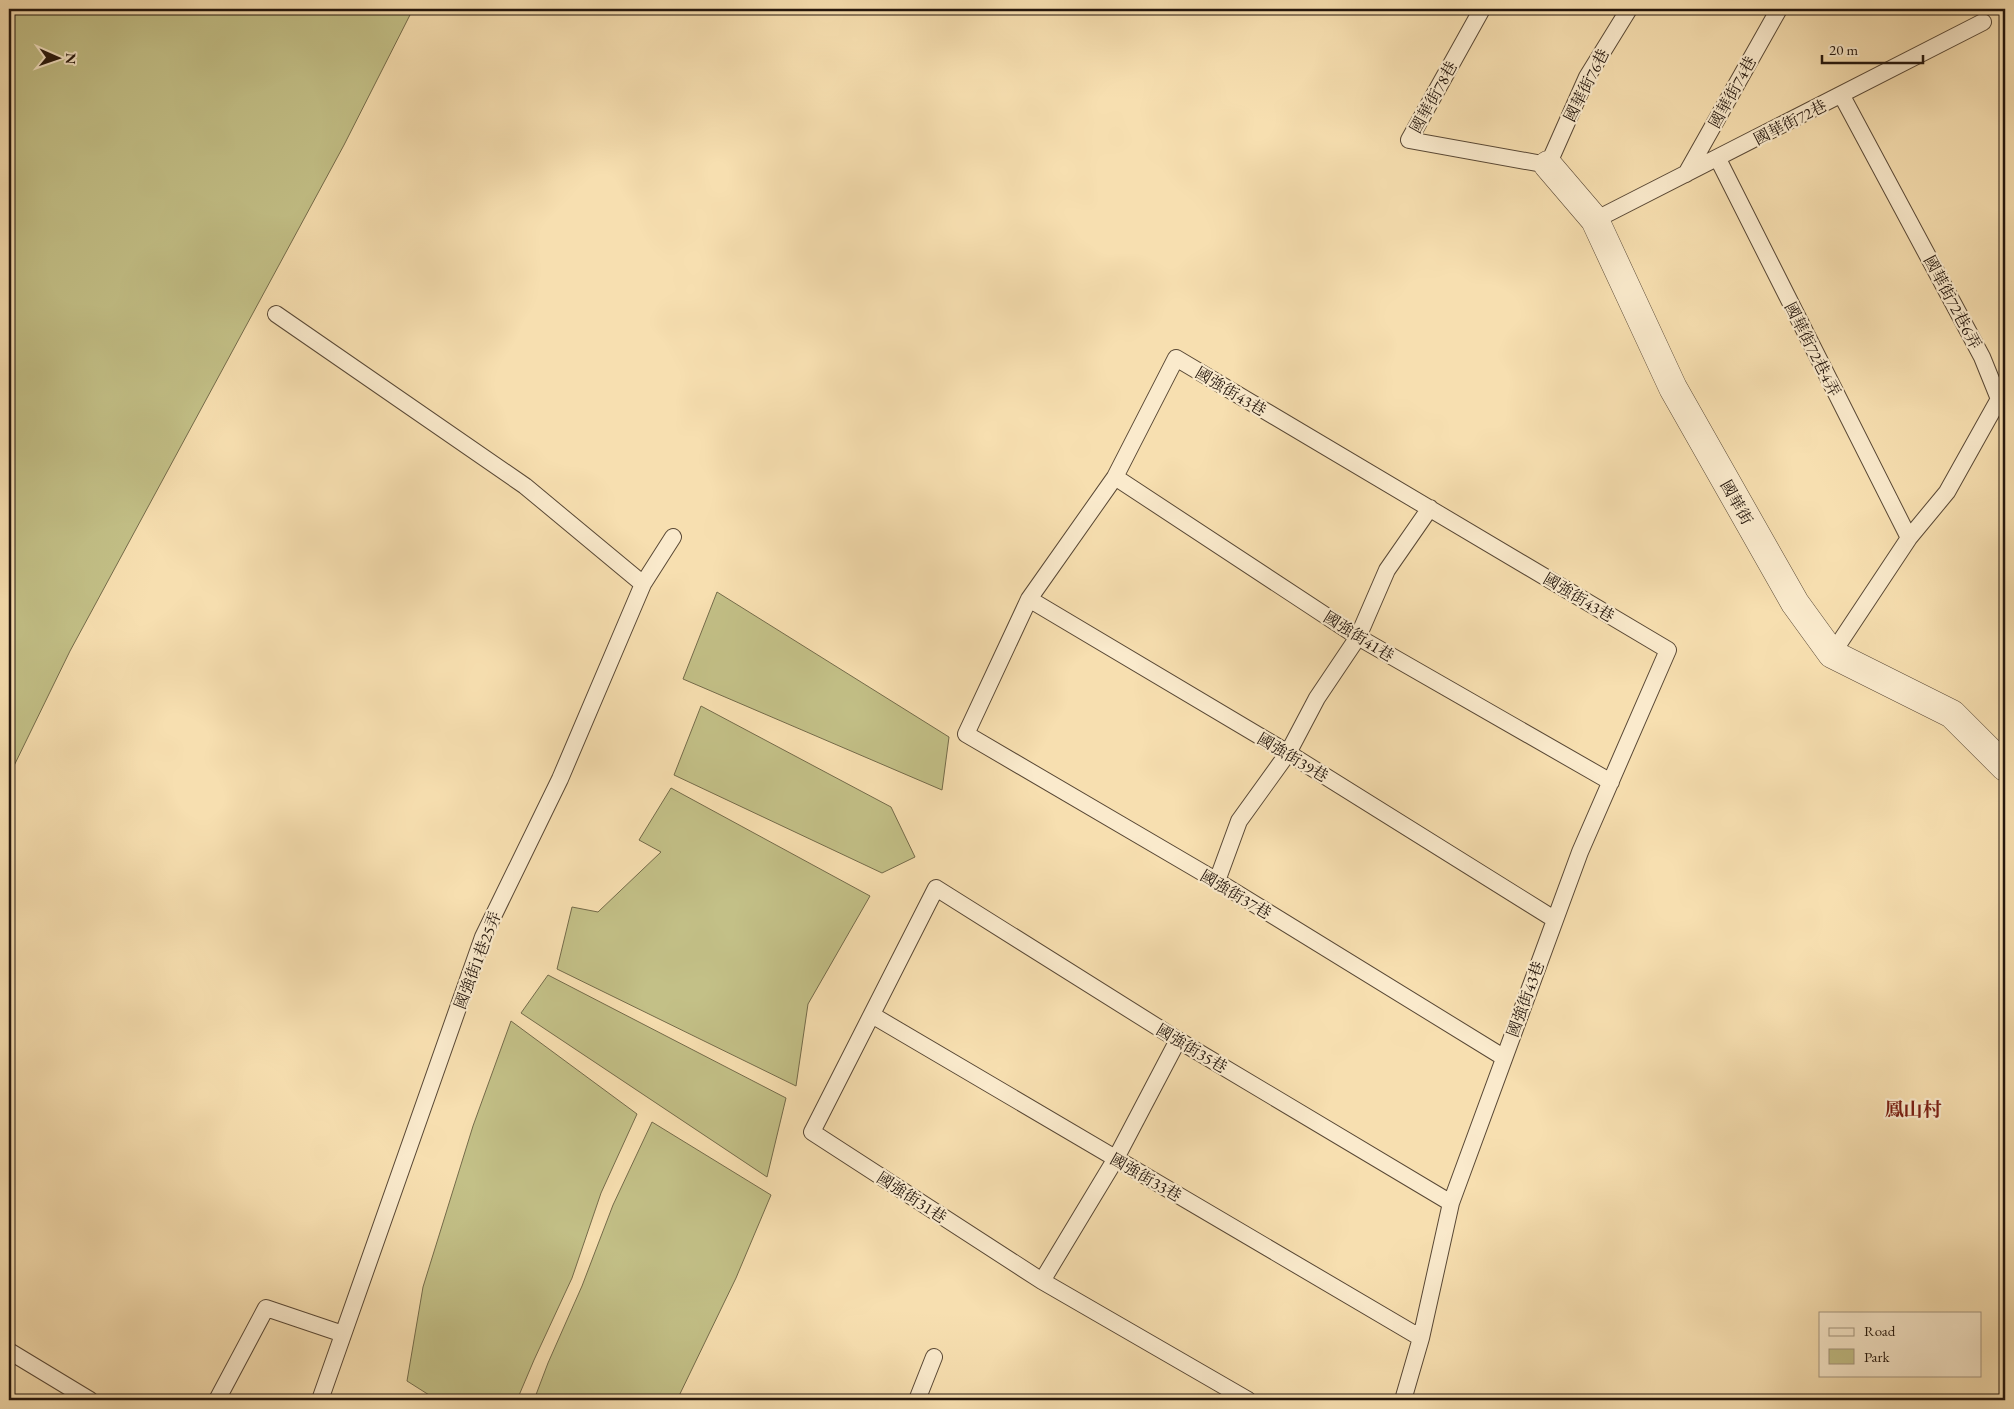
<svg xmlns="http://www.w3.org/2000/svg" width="2014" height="1409" viewBox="0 0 2014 1409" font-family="'EB Garamond','Noto Serif TC',serif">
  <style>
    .green { fill: #c3c087; stroke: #746b4a }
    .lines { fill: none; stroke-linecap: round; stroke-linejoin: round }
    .lane-casing { stroke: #594835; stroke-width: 18 }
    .street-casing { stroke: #594835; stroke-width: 29 }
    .lane { stroke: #faeacc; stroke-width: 16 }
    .street { stroke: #faeacc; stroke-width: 28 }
    .labels { text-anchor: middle; stroke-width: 4.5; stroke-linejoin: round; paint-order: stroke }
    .street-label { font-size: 16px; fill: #24160c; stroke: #faeacc }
    .quarter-label { font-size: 19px; font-weight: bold; fill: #7a1f14; stroke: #faeacc }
  </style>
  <rect width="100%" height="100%" fill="#f7dfb0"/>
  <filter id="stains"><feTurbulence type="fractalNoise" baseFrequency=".004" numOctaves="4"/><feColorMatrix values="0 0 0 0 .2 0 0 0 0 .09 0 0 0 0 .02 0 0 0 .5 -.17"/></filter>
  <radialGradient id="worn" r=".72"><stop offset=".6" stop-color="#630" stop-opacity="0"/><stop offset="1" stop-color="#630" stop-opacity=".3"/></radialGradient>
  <!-- green -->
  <path class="green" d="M9,9H413L344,145L70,651L9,776Z
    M717,592L949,737L942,790L683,679Z
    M701,706L891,807L915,857L882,873L674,775Z
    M671,788L870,896L808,1004L796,1086L557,969L572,907L598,912L661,852L639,840Z
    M548,975L786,1098L767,1177L521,1013Z
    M511,1021L637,1114L601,1193L572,1278L534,1360L517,1400H437L407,1381L423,1287L473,1126Z
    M652,1122L771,1195L736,1278L677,1400H534L548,1363L582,1286L613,1205Z"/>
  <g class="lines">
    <!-- lane casing -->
    <g class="lane-casing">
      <path id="lane" d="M1482,9L1409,140L1548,165L1587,77L1629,9
        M1718,159L1909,538
        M1686,174L1779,9
        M1595,220L1983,22
        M276,314L525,486L643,584
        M1115,477L1358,637L1611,782
        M1029,599L1288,753L1554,919
        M1832,654L1909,538L1947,492L1999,399L1982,357L1842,96
        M1217,881L1239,821L1288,753L1317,698L1358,637L1387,570L1430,508
        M872,1015L1421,1338
        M1042,1281L1115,1160L1178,1040
        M9,1351L90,1400
        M217,1400L266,1308L343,1334
        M320,1400L483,937L560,779L643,584L673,537
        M917,1400L934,1357
        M1248,1400L1042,1281L812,1132L936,888L1178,1040L1451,1203
        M1403,1400L1421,1338L1451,1203L1580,852L1668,650L1176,358L1115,477L1029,599L966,734L1217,881L1503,1057"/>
    </g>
    <!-- street casing -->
    <g class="street-casing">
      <path id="street" d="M1548,165L1595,220L1673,388L1795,603L1832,654L1952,714L2005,767"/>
    </g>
    <!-- lane -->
    <use href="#lane" class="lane"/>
    <!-- street -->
    <use href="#street" class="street"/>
  </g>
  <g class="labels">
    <!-- street labels -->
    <g class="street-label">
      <text transform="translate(1586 85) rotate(-63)" y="6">國華街76巷</text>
      <text transform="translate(1732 92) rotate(-61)" y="6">國華街74巷</text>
      <text transform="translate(1433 97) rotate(-61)" y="6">國華街78巷</text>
      <text transform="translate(1790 122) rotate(-27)" y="6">國華街72巷</text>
      <text transform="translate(1953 302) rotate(62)" y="6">國華街72巷6弄</text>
      <text transform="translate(1813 349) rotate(63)" y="6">國華街72巷4弄</text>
      <text transform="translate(1231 391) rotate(31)" y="6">國強街43巷</text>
      <text transform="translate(1737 502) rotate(61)" y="6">國華街</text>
      <text transform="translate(1579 597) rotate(31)" y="6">國強街43巷</text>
      <text transform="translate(1359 636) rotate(32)" y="6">國強街41巷</text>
      <text transform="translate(1293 757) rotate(31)" y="6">國強街39巷</text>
      <text transform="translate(1236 894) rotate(31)" y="6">國強街37巷</text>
      <text transform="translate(477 960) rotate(-69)" y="6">國強街1巷25弄</text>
      <text transform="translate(1525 999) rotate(-70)" y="6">國強街43巷</text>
      <text transform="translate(1192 1048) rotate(31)" y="6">國強街35巷</text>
      <text transform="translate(1146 1177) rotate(30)" y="6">國強街33巷</text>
      <text transform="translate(912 1197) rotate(33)" y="6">國強街31巷</text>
    </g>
    <!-- quarter labels -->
    <g class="quarter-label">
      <text x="1913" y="1116">鳳山村</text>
    </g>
  </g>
  <!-- margin -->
  <rect width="2014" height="1409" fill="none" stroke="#f7dfb0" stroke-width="30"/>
  <rect x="10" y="10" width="1994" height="1389" fill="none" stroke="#24160c" stroke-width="2.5"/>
  <rect x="15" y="15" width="1984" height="1379" fill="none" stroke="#24160c"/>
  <!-- legend -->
  <rect x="1819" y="1312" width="162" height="65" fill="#faeacc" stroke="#a4957f"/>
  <rect x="1829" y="1328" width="25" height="8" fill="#faeacc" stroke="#a4957f"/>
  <text x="1864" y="1336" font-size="15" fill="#24160c">Road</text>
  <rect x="1829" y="1349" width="25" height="15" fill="#c3c087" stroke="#a4957f"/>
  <text x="1864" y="1362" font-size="15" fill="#24160c">Park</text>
  <!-- north arrow -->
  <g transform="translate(58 58) rotate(92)" stroke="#faeacc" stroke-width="4" paint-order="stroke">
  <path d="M0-4L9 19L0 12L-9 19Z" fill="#24160c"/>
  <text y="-8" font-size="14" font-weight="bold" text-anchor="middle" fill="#24160c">N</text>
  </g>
  <!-- scale -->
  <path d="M1822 55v8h101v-8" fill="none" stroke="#24160c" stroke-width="2.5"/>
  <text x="1829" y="55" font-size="15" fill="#24160c" stroke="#faeacc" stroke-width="4" paint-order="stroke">20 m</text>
  <rect width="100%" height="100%" filter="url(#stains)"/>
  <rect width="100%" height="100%" fill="url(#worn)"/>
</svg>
